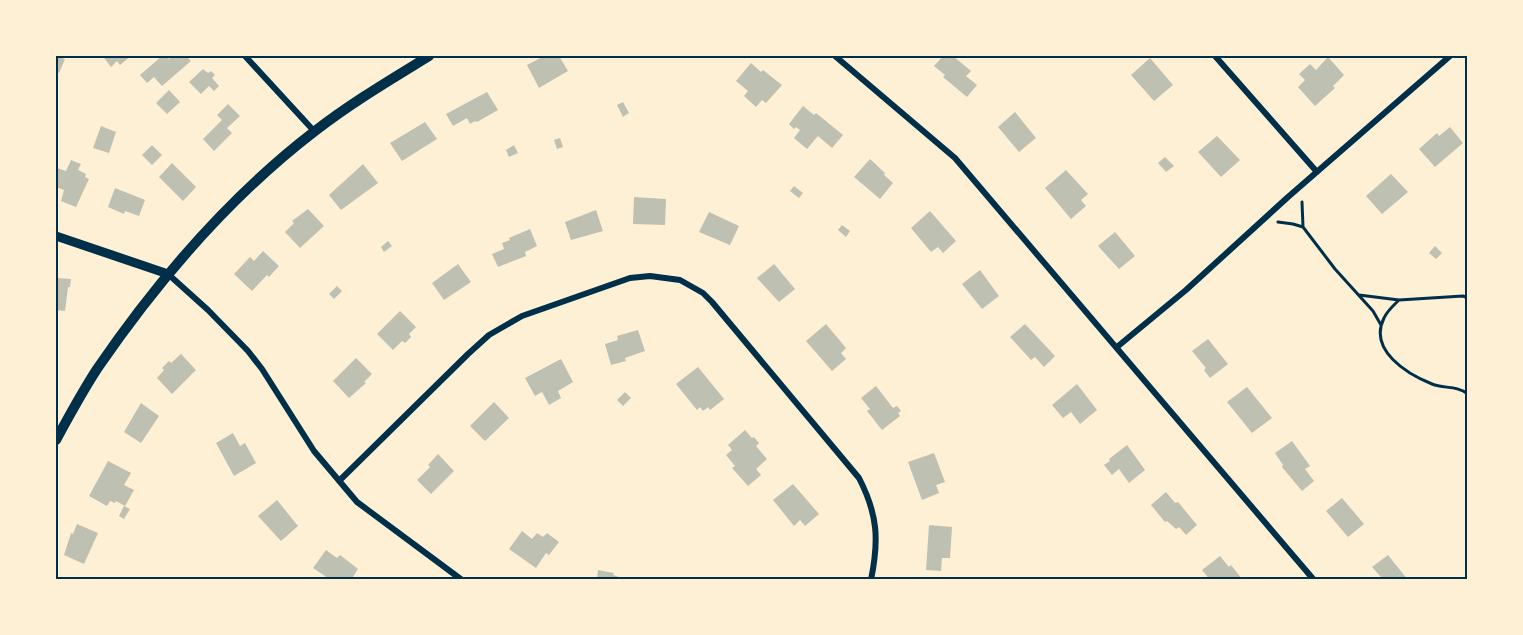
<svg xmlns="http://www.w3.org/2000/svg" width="1523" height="635" viewBox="0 0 1523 635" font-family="Jost,sans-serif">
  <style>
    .building { fill: #bec0b2 }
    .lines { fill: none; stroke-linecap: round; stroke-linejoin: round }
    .path { stroke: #003049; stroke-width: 3 }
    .minor { stroke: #003049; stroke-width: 6 }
    .tertiary { stroke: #003049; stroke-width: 9 }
    .secondary { stroke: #003049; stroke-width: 10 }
    .neatline { fill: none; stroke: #003049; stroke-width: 2 }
  </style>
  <rect width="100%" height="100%" fill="#fdf0d5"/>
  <!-- building -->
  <path class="building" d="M56,56L65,59L59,73L56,71Z
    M107,56H131L120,65L117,61L111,67L104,58Z
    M162,56H165L169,59L173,56H186L191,61L162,86L154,77L147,83L140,75Z
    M544,56H559L568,71L539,88L527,65Z
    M943,56H953L971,71L966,76L977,85L967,97L943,77L945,75L934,66Z
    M1328,57L1344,75L1333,86L1335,88L1315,106L1298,87L1305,80L1299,74L1310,64L1316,70Z
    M1150,58L1173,85L1154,101L1131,75Z
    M751,63L761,72L763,70L782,85L766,103L762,100L756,107L744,96L748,91L736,81Z
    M203,69L208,73L211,71L215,75L212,78L219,86L214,91L209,86L201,94L189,82Z
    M169,90L180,102L167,114L156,103Z
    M487,92L498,110L477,122L475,121L470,124L467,118L453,126L446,114Z
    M623,102L629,113L623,117L617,105Z
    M228,104L240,116L227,128L232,133L214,151L203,139L222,120L217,115Z
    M803,106L814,115L816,113L843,135L832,148L818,136L807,149L794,138L800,130L796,127L794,129L789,124Z
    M1015,112L1036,138L1019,152L998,127Z
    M425,122L437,139L402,161L390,143Z
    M101,126L116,132L109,153L93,148Z
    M1450,127L1463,143L1435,167L1419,149L1437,133L1439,136Z
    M1217,136L1240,160L1221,177L1198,152Z
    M560,138L563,147L557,149L554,140Z
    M152,145L162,155L152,165L142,155Z
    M514,145L518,153L509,157L506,150Z
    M1165,157L1174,166L1166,172L1158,163Z
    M870,159L885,173L884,175L893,183L880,199L854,177Z
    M71,160L81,164L78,170L86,174L85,177L89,179L76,207L61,201L64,190L56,187L57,168L66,171Z
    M172,163L196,187L183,201L159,177Z
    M363,164L378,183L341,210L329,195Z
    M1066,170L1088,194L1081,200L1086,206L1071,219L1045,188Z
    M1391,174L1408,192L1382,214L1366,196Z
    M794,186L803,193L799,198L790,191Z
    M115,188L145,200L139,216L125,211L124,214L108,207Z
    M634,197L666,199L665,225L633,224Z
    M308,209L324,226L300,248L285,232L294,223L292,221Z
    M596,210L603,231L571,240L565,222Z
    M930,211L956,241L943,253L938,247L931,252L911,228Z
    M709,212L739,226L730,245L699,232Z
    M842,225L850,231L846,237L838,230Z
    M530,229L537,246L525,252L526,256L498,267L492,254L504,249L502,243L510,240L509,238Z
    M1115,232L1135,256L1119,269L1098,246Z
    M388,241L392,246L384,252L381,247Z
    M1435,246L1442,253L1436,259L1429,253Z
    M263,251L279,266L269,277L267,275L252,291L234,274L250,257L254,261Z
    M458,264L471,282L444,300L432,283Z
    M774,264L795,289L779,302L757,278Z
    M980,270L999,296L982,309L962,284Z
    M56,278L71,279L70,287H68L65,311L56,310Z
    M337,286L342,291L334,299L329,294Z
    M400,311L416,327L409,334L411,337L405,343L402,341L393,350L377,334Z
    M826,324L846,348L841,353L846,359L832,371L806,341Z
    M1025,324L1055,356L1044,367L1035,357L1031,360L1010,337Z
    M638,330L645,351L625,358L626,361L611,365L605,344L618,340L617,336Z
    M1208,339L1228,364L1210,378L1204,370L1206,368L1192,351Z
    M181,354L196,370L172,394L157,378L164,370L162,368L169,361L171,363Z
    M356,358L372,374L364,382L366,383L349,398L333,381Z
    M561,359L573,382L558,391L561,398L549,405L542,392L535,396L525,378Z
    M698,367L724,399L710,410L708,407L703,411L700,407L697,410L676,384Z
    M1077,384L1097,410L1080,424L1071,412L1063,418L1052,405Z
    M876,386L893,408L897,406L901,411L898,413L900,416L882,430L867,411L870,409L861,398Z
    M1247,387L1272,418L1252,433L1227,402Z
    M625,392L631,398L623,406L617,400Z
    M494,402L509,418L485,441L470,426Z
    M141,403L159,416L141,443L124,432Z
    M745,430L752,438L754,437L759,443L756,446L767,459L756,469L761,475L748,486L732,468L735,466L726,455L732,450L728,445Z
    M233,433L240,446L245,443L256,463L234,476L216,443Z
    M1292,441L1310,466L1305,469L1314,481L1302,491L1282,467L1283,465L1275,453Z
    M1127,445L1145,470L1129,483L1119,469L1112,475L1104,465L1110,461L1109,459Z
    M934,453L945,482L936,485L939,493L922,500L908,462Z
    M438,454L454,471L431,494L417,480L430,467L428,465Z
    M108,461L131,473L124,485L134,490L125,506L116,501L115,503L110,501L107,506L89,496Z
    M793,484L819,514L805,526L800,520L794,526L773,500Z
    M1166,492L1175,503L1178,502L1197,525L1186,535L1179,527L1176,529L1167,521L1165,522L1151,505Z
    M1342,498L1364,524L1348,537L1326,511Z
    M277,500L298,526L281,541L258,516Z
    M124,506L130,509L124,519L119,516Z
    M77,524L98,533L84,564L64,555L71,533L73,534Z
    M929,525L952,527L950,558H942L941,571L926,570Z
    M522,531L532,539L537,533L543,537L547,533L559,542L549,555L546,553L536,568L509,549Z
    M326,550L337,558L340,555L358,569L351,580H331L313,568Z
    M1388,555L1408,580H1378L1381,577L1372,567Z
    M1220,556L1229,567L1231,565L1243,580H1210L1202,570Z
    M598,570L614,573L613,575L628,580H597Z"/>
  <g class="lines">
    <!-- path -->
    <path class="path" d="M1302,202L1303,227
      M1278,222L1293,224L1303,227L1335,269L1373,311L1381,325
      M1359,295L1399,300
      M1468,298L1463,296L1399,300C1394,305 1387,311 1384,318C1368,350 1407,374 1432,384C1444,389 1456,385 1468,394
      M1468,478V508"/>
    <!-- minor -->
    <path class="minor" d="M245,56L314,131
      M835,56L955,158L1314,580
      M1215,56L1317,172
      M168,274L208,310L248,351L262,369L314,451L357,502L462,580
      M1117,347L1186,290L1288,197L1450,56
      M339,481L468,354L489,335L522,316L630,278L650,276L680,280L703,293L712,302L859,478C878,515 879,540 871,580"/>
    <!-- tertiary -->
    <path class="tertiary" d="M56,236L168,274"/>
    <!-- secondary -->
    <path class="secondary" d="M56,440C69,416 82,392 97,369C158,280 229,197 315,131C351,103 390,80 429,56"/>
  </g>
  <!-- border -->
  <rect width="1523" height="635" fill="none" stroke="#fdf0d5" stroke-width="114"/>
  <rect x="57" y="57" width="1409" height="521" class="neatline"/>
</svg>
